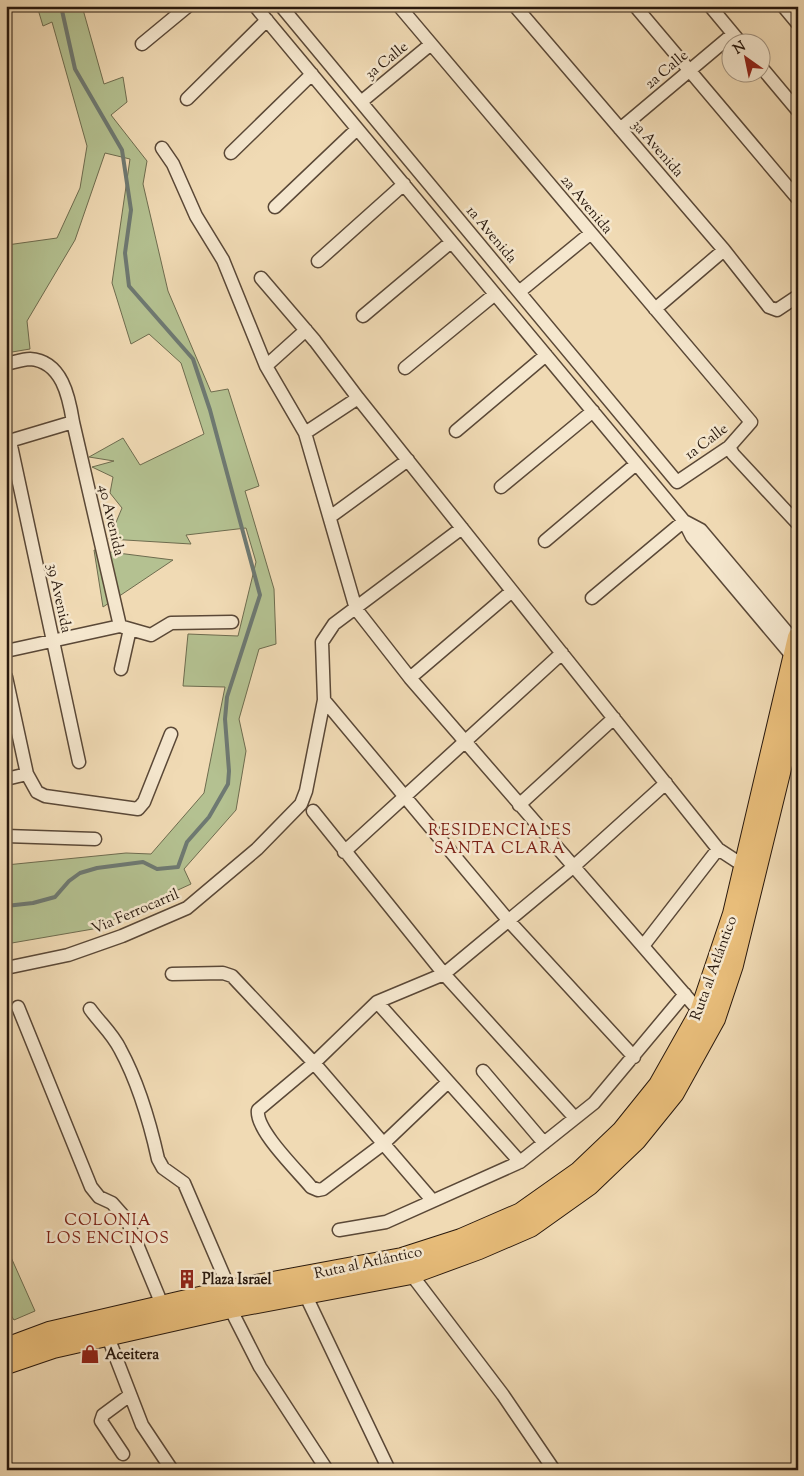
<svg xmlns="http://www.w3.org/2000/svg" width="804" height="1476" viewBox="0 0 804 1476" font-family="'Sorts Mill Goudy',serif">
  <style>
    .green { fill: #b4c191; stroke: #6e6c4f }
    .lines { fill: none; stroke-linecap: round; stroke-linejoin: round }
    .stream { stroke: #6e7972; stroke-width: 4 }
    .minor-casing { stroke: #5a4837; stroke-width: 15 }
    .trunk-casing { stroke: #28180d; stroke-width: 22 }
    .minor { stroke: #f5e7ce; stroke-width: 12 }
    .trunk { stroke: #e8bd7a; stroke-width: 20 }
    .labels { text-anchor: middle; stroke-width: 5; stroke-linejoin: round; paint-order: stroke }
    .street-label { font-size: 15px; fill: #28180d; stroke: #f5e7ce }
    .poi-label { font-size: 15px; font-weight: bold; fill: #28180d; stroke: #f5e7ce; text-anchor: start }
    .neighbourhood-label { font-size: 16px; letter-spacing: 1px; fill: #7a1f14; stroke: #f5e7ce }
  </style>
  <rect width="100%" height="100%" fill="#f0dab4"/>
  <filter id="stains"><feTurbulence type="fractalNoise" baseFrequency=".004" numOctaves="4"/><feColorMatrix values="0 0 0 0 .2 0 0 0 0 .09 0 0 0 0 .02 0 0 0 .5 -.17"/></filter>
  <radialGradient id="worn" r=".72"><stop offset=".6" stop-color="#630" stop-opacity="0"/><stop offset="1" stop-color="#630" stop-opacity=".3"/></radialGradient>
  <!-- green -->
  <path class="green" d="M37,6H82L104,84L123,77L127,102L111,115L147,161L143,184L168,291L211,392L228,389L259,486L245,491L274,589L276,644L259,649L239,719L246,751L236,810L184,869L191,884L93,929L6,944V865L126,853L151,854L204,793L225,687L183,686L188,634L238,636L256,562L246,528L186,535L191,544L109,539L122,508L110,493L113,477L92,467L114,461L89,457L123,438L140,465L204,434L181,363L149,334L131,344L112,283L130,159L105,153L75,240L27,321L30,349L6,353L7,245L57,238L80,188L87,146L52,22L43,26Z
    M94,550L173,560L103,607Z
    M6,1246L35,1311L14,1320L6,1308Z"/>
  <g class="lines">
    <!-- stream -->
    <path class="stream" d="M6,906L33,903L55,897L69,881L80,873L97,868L143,862L157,869L178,867L187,842L209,817L228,784L229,771L225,719L227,697L260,595L210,410L193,359L129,286L125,253L131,210L122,150L75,69L61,6"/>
    <!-- minor casing -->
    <g class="minor-casing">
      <path id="minor" d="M255,6L684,521L692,537L793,657
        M281,6L677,482L729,447L751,422L399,6
        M515,6L724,250L769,307L777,310L798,296
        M635,6L798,199
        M710,6L740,42
        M783,6L798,24
        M142,44L188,6
        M762,68L798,111
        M187,99L267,20
        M361,102L431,44
        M620,129L733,34
        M162,148L173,164L196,216L223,260L266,366L305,433L356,609L410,678L700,1012
        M231,153L312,74
        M275,207L357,129
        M318,261L404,184
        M261,278L315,341L358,398L718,849L744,866
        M519,292L591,233
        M655,309L724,250
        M363,316L451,242
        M6,364C13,363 22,359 30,359C62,361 69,397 73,422L6,442
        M266,366L306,330
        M405,368L495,294
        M73,422L120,626
        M456,431L546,355
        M305,433L358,398
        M10,441L79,762
        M729,447L733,454L798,524
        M501,487L593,411
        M330,517L408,460
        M684,521L701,530L796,643
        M545,541L636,464
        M592,598L684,521
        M130,629L151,635L171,623L232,622
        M6,651L120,626
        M121,669L130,629L123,627
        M6,677L27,774L37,792L45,796L138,809L144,802L171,734
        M410,678L512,591
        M324,700L508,920L634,1057
        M6,779L27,774
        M519,805L614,718
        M313,811L444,974L575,1118
        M6,836L95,839
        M344,852L562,653
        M643,946L718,849
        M6,968L68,955L122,936L187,908L257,849L301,804L306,791L324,700L322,642L334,624L462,528
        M172,974L223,973L232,976L314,1063L432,1200
        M377,1002L520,1162
        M18,1007L91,1187L99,1197L112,1203L127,1220L163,1307
        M90,1009C100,1023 112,1033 120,1049C138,1082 150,1123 158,1159L163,1168L184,1183L230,1290
        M483,1071L544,1143
        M448,1082L383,1144L323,1189L318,1190L311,1187C298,1171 255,1130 258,1110L314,1063L377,1002L444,974L573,867L666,783
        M339,1230L386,1222L520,1162L594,1103L685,994
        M411,1274L503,1395L554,1470
        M305,1294L389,1470
        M230,1308L260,1367L327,1470
        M108,1337L142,1425L172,1470
        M123,1454L101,1421L103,1415L130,1395"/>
    </g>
    <!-- trunk casing -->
    <g class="trunk-casing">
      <path id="trunk" d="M6,1348L49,1332L230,1290L402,1258L461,1239L521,1213L579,1172L622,1131L659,1085L700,1012L733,914L798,637
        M6,1364L53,1348L230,1308L411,1274L479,1249L530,1227L589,1185L636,1140L674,1093L715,1019L733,965L798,699"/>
    </g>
    <!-- minor -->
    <use href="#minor" class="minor"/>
    <!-- trunk -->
    <use href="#trunk" class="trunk"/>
  </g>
  <!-- icons -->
  <defs>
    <g id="building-bare" transform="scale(1.5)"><path d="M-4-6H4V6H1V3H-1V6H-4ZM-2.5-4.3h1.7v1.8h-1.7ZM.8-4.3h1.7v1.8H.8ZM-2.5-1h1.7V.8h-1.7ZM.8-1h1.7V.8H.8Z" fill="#8f2418" stroke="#f5e7ce" stroke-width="2.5" paint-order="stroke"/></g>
    <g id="shop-bare" transform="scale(1.5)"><path d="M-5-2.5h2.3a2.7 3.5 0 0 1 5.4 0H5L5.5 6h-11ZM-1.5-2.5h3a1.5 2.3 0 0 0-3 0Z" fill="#8f2418" stroke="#f5e7ce" stroke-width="2.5" paint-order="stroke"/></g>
  </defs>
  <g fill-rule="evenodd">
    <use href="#building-bare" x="187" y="1279"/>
    <use href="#shop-bare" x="90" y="1354"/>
  </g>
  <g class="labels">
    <!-- street labels -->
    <g class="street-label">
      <text transform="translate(386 60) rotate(-39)" y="5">3a Calle</text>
      <text transform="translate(666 69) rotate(-40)" y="5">2a Calle</text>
      <text transform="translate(658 148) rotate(49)" y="5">3a Avenida</text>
      <text transform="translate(587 204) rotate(50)" y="5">2a Avenida</text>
      <text transform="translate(492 234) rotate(50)" y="5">1a Avenida</text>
      <text transform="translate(706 441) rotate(-37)" y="5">1a Calle</text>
      <text transform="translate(112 520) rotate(77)" y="5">40 Avenida</text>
      <text transform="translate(60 598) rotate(78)" y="5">39 Avenida</text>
      <text transform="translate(135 911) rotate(-23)" y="5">Via Ferrocarril</text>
      <text transform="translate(713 968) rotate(-70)" y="5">Ruta al Atlántico</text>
      <text transform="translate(368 1262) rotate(-12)" y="5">Ruta al Atlántico</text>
    </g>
    <!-- poi labels -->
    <g class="poi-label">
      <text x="202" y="1284">Plaza Israel</text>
      <text x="105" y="1359">Aceitera</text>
    </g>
    <!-- neighbourhood labels -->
    <g class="neighbourhood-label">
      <text x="500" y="835">RESIDENCIALES<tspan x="500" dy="18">SANTA CLARA</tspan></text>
      <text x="108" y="1225">COLONIA<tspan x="108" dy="18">LOS ENCINOS</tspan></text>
    </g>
  </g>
  <!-- margin -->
  <rect width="804" height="1476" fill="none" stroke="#f0dab4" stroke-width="25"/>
  <rect x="8" y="8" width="789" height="1461" fill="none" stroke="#28180d" stroke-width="2.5"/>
  <rect x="12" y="12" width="779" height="1451" fill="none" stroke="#28180d"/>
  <!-- north arrow -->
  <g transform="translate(746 58) rotate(327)"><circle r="24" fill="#f5e7ce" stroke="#a39481"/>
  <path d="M0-4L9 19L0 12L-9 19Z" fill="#8f2418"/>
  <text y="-8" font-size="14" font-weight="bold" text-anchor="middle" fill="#28180d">N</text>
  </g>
  <rect width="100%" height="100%" filter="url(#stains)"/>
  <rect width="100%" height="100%" fill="url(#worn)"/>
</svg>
